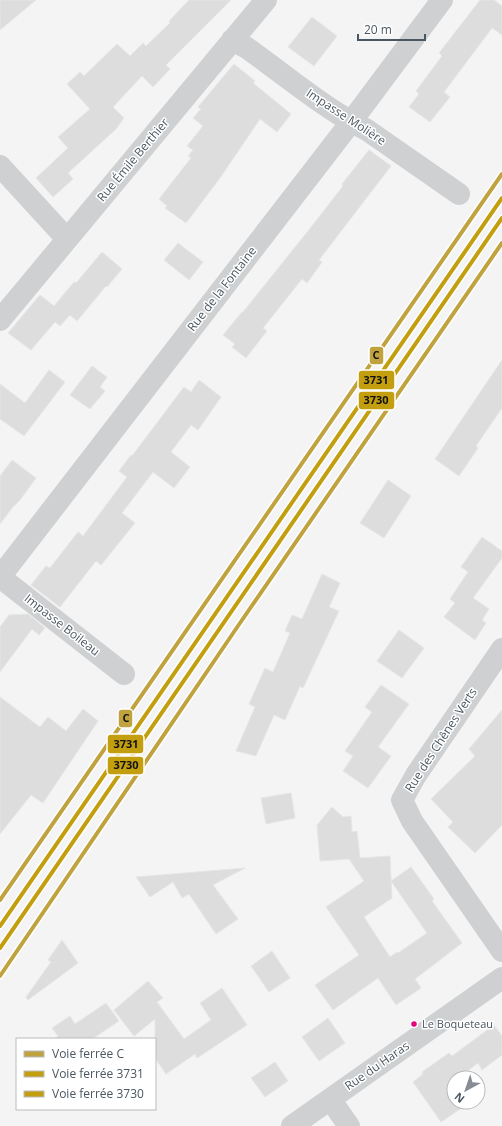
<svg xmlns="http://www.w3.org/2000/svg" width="502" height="1126" viewBox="0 0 502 1126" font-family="'Open Sans',sans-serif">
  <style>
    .building { fill: #ddddde; stroke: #e5e6e7 }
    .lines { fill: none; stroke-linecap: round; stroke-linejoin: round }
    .minor { stroke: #ced0d2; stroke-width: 22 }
    .rail-1-casing { stroke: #fff; stroke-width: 7 }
    .rail-2-casing { stroke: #fff; stroke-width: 7 }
    .rail-3-casing { stroke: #fff; stroke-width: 7 }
    .rail-1 { stroke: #c0a33f; stroke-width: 4 }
    .rail-2 { stroke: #c39e0f; stroke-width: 4 }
    .rail-3 { stroke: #c39e0f; stroke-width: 4 }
    .bus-dot { fill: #e5007d; stroke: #fff; stroke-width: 1.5 }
    .labels { text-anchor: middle; stroke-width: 3; stroke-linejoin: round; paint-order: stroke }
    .bus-label { font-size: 11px; fill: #4a5661; stroke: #fff; text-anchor: start }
    .street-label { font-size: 12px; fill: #4a5661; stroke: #fff }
    .line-badge { stroke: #fff; stroke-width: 1.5 }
    .pale-badge-label { font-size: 11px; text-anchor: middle; font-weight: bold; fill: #111 }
  </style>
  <rect width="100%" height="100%" fill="#f4f4f4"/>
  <!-- building -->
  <path class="building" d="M0,0H36L0,30Z
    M189,0H231L166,65L170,69L153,87L142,76L113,107L124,118L116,129L68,173L73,179L53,197L36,178L68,148L58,137L90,109L67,84L80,72L84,76L117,44L130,56L143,43L146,46L170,23L169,21Z
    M480,0H494L502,6V35L492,28L444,92L450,97L430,122L409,107L419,94L416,91L442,56L439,53Z
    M312,17L337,36L314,66L288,47Z
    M234,64L255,81L253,83L291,114L277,132L260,119L220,178L186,223L165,208L167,206L159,199L191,158L188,156L193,150L187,146L203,126L193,118L201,109L198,107Z
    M369,150L391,166L319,260L322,262L307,283L302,279L263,328L267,331L246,358L232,347L235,344L223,335L242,312H243L308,231L343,186L342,184Z
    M178,243L203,262L189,280L164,260Z
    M102,252L122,269L107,287L106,286L77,321L70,315L60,326L55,322L31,350L8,333L40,295L54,306L74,282L76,283Z
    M502,360V408L476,446L478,448L459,476L435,459Z
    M92,366L107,377L100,387L105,391L90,409L70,395Z
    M49,370L65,382L24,436L0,419V384L25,403Z
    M199,380L221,397L198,430L191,425L171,452L190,467L174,488L153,472L122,513L135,523L101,565L96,561L60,607L31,585L46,566L50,568L78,532L83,536L127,477L119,471L131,455L132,456L184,387L191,392Z
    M12,460L36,478L20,500L12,508L0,524V476Z
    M388,480L411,496L384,538L360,523Z
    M482,537L502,551V558L473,598L489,609L482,620L486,623L475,640L444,617L455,603L450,599L468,572L461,567Z
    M322,574L340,583L329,607L339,611L303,688L300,686L285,720L274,715L256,756L236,751L255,707L249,704L265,668L273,672L290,633L285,631L292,615L302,619Z
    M28,614L45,628L39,635L32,629L0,672V627L9,615Z
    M399,630L424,648L402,678L377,661Z
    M381,685L409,704L378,747L391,756L368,788L343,771L353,756L345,751L372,712L365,707Z
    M0,697L40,727L48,717L66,731L83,709L98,721L43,803L31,795L0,834Z
    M502,710V825L475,853L448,827L453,822L431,799L475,756L469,749Z
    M291,793L295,818L266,824L261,798Z
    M332,807L343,817L351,816L352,832L357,831L360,858L390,856L392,898L364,917L390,957L397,952L398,953L427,933L391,881L411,867L434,899L432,901L462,943L415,979L421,988L396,1005L378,978L333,1010L315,985L359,955L326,907L364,881L349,859L320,861L317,825Z
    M245,868L213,885L238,919L216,934L189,894L182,898L173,882L150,897L136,877Z
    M62,940L78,963L28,1000L26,997L51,962L48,960Z
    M272,951L290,978L269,992L251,966Z
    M148,981L163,998L157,1002L184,1039L211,1020L200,1003L222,988L247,1025L197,1058L195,1054L166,1074L155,1058V1019L134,1036L114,1010Z
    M106,1003L119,1021L92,1039H54L58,1036L52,1028L70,1016L75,1024Z
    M328,1018L345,1043L319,1061L302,1037Z
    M494,1025L502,1036V1055L482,1070L478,1063L458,1078H454V1081L448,1085L454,1094V1102H459L463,1107L441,1122L413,1082L423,1074L422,1072L449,1053L452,1056Z
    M275,1062L288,1081L265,1097L251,1078Z"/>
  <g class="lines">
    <!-- minor -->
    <path class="minor" d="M232,40L247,48C285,75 326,110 367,130L459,194
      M0,166L67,239
      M0,320L266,0
      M0,577L351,122L442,0
      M0,577L124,674
      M502,649L416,775L402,800L412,821L502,951
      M330,1099L349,1126
      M292,1126L502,978"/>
    <!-- rail-1 casing -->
    <g class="rail-1-casing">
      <path id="rail-1" d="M0,900L502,174
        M0,976L240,623L502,243"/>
    </g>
    <!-- rail-2 casing -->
    <g class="rail-2-casing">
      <path id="rail-2" d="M0,926L502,198"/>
    </g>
    <!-- rail-3 casing -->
    <g class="rail-3-casing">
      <path id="rail-3" d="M0,948L502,218"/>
    </g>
    <!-- rail-1 -->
    <use href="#rail-1" class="rail-1"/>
    <!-- rail-2 -->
    <use href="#rail-2" class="rail-2"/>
    <!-- rail-3 -->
    <use href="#rail-3" class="rail-3"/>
  </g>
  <!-- markers -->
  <circle class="bus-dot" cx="414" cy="1024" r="3.5"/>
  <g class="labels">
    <!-- bus labels -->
    <g class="bus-label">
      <text x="422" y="1028">Le Boqueteau</text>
    </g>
    <!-- street labels -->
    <g class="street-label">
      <text transform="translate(346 117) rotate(33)" y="4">Impasse Molière</text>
      <text transform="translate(133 160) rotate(-50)" y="4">Rue Émile Berthier</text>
      <text transform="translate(222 289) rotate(-52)" y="4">Rue de la Fontaine</text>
      <text transform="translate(62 625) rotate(38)" y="4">Impasse Boileau</text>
      <text transform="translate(441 740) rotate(-57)" y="4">Rue des Chênes Verts</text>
      <text transform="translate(377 1066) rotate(-35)" y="4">Rue du Haras</text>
    </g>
  </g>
  <g class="line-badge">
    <rect x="369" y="346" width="15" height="19" rx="4" fill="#c0a33f"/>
    <rect x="358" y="370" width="37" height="20" rx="4" fill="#c39e0f"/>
    <rect x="358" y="391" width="37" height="19" rx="4" fill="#c39e0f"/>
    <rect x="118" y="709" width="15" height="19" rx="4" fill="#c0a33f"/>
    <rect x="107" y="734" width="37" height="20" rx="4" fill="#c39e0f"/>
    <rect x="107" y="756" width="37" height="19" rx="4" fill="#c39e0f"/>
  </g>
  <g class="pale-badge-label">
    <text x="376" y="359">C</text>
    <text x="376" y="384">3731</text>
    <text x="376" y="404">3730</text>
    <text x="126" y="722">C</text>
    <text x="126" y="748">3731</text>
    <text x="126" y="769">3730</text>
  </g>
  <!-- legend -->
  <rect x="16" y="1038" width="140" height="72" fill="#ffffff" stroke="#b7bbc0"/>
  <rect x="24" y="1051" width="20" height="6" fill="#c0a33f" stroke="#b7bbc0"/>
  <text x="52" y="1058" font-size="12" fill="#4a5661">Voie ferrée C</text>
  <rect x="24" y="1071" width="20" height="6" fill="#c39e0f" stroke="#b7bbc0"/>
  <text x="52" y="1078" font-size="12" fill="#4a5661">Voie ferrée 3731</text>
  <rect x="24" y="1091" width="20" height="6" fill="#c39e0f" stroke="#b7bbc0"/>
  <text x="52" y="1098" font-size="12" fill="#4a5661">Voie ferrée 3730</text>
  <!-- north arrow -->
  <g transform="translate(466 1090) rotate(220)"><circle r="19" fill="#ffffff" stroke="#b7bbc0"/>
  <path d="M0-3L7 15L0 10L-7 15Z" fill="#868d94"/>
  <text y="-6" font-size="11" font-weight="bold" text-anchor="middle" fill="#4a5661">N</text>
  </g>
  <!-- scale -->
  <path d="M358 34v6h67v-6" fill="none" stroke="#4a5661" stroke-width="2"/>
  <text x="364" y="34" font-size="12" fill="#4a5661" stroke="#ffffff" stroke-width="3" paint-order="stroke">20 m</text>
</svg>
